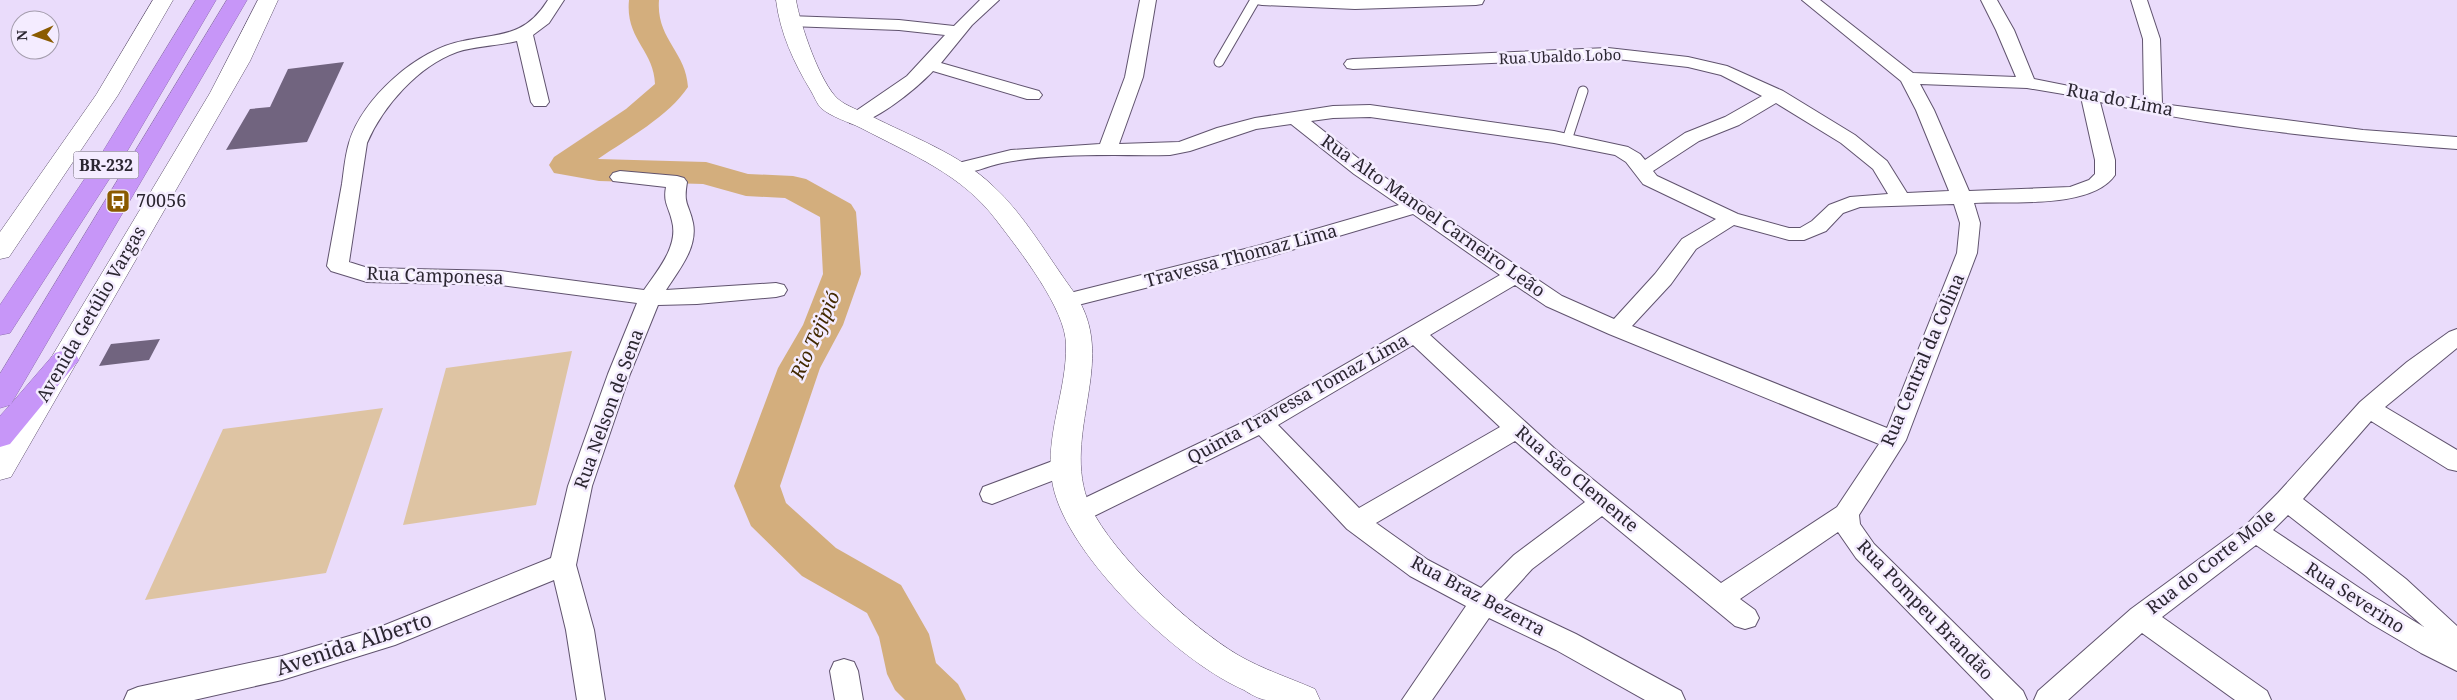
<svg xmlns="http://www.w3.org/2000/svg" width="2457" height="700" viewBox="0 0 2457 700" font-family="'Noto Serif',serif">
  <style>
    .green { fill: #dec4a3 }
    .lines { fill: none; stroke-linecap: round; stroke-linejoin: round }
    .river { fill: #d3ae7d; fill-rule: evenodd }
    .building { fill: #71647f }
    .lane-casing { stroke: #60536e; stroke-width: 11 }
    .street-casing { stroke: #60536e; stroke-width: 2 }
    .secondary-casing { stroke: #60536e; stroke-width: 1 }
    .highway-casing { stroke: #906fb2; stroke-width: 1 }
    .lane { stroke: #fff; stroke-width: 9 }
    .street { fill: #fff; fill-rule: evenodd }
    .secondary { fill: #fff; fill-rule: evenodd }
    .highway { fill: #c796f8; fill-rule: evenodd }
    .labels { text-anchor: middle; stroke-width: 5; stroke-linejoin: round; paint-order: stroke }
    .far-street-label { font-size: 15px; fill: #2b2631; stroke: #f4ecff }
    .shield { fill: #f4ecff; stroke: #67616f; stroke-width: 1 }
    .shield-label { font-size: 16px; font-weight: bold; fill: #2b2631 }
    .street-label { font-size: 18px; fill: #2b2631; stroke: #f4ecff }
    .poi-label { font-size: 18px; fill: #2b2631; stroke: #f4ecff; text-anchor: start }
    .water-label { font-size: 19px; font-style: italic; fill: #422900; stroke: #f4ecff }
    .near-street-label { font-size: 21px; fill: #2b2631; stroke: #f4ecff }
  </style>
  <rect width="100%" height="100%" fill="#eadcfb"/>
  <!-- green -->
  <path class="green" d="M572,351L536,505L403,525L446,368Z
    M383,408L326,573L145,600L223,429Z"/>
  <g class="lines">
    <!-- river -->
    <path class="river" d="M629,0H659C656,39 686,51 688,87C669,116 627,139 598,159L706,162L748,174L793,176L806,179L851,204L856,212L861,274L843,325L820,368L780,486L786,503L836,548L901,585L929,634L936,663L958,684L966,700H905L895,690L887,674L879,637L867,613L802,576L751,526L734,486L778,368L803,325L823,274L820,217L785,198L746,196L703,184L599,181L554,173L549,165L554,157L626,109L655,84C654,50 625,39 629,0Z"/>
  </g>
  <!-- building -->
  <path class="building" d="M344,62L307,142L226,150L250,109L270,107L288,69Z
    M160,339L149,360L99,366L111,344Z"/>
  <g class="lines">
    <!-- lane casing -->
    <g class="lane-casing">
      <path id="lane" d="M1219,62L1255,0
        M1567,140L1583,91"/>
    </g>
    <!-- street casing -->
    <g class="street-casing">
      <path id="street" d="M548,0H564L549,23L533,35L549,102L546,106H534L531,102L517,41C498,46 476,46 457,52C418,66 383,106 367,143L349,262L368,268L501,271L644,290C657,271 679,246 672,221C669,207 663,203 666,187L613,181L610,177L613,173L620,171L677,176L684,178L687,182C683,206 689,203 693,223C698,248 678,271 666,290L776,283L784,285L787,290L784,295L776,297L697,304L658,305L630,374L592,486L576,565L594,630L605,700H577L566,630L554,580L395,645L282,680L194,700H124L128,691L138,687L282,656L380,627L551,558L568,486L608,374L637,303L501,285L367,282L331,271L327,266C332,239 337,211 342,184C344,170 345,156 349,143C362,98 418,49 463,41C501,33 525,37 548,0Z
        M980,0H999L972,25L941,63L1039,91L1042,95L1039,99H1027L933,71C919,86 870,128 850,123L848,119L850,115L907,76L945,35L899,30L789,26L783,25L781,21L783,17L789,16L899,20L954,26Z
        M1140,0H1156L1143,77L1119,144L1179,142L1217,128L1255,118L1333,106L1370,105L1554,131L1628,147L1640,154L1645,160L1685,133L1725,117L1762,96L1721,75L1688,67L1608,58L1353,69L1347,68L1344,64L1347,60L1353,59L1608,48L1688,57L1727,66L1783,91L1855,135L1887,161L1907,193L1949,191L1916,110L1901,81L1802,0H1820L1913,73L2016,77L1996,30L1981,0H1997L2014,30L2034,79L2144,101L2143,39L2131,0H2147L2160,39L2162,104L2363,130L2457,137V149C2338,140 2217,128 2100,102L2115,160V175C2092,209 2012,201 1974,203L1980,223L1977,253L1906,440L1859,515L1860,524L1874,544L2023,691L2027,700H1994L1856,558L1838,532L1740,599L1755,610L1759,618L1755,626L1745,629L1735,626L1602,516L1532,569L1504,600L1576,634L1681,691L1685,700H1645L1556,650L1489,618L1432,700H1402L1466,606L1410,576L1347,529L1259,435L1086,520L1077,523L1068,520L1064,513L1068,506L1254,417L1500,275L1413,214L1268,257L1066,308L1058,306L1055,301L1058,296L1257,246L1399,205L1354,174L1291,124L1256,129L1190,151L1170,155C1114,156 1057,152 1002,163C986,166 966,177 950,173L947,169L950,165L1011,150L1100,144L1125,77ZM1920,84L2027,88L2081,97L2095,160V174L2089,180L2070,187L1969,191L1934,110ZM1776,103L1841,143L1873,169L1888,194L1850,197L1829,205L1812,221L1800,228H1789L1738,214L1657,176L1653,171L1699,141L1739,125ZM1370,117L1554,143L1615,155L1626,162L1643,184L1716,219L1682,239L1655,274L1614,319L1562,296L1368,166L1311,121L1333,118ZM1954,204L1960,223L1957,253L1887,428L1632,326L1671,284L1696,249L1734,225L1789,240H1804L1826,231L1843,213L1860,207ZM1515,285L1546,306L1609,334L1879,444L1837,507L1721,583L1554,448L1430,335ZM1413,345L1500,427L1359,508L1278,425ZM1515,441L1585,502L1514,555L1481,588L1428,560L1376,523Z
        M1254,0H1484L1482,4L1476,5L1355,9L1262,5L1256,4Z
        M2457,329V348L2385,407L2457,450V471L2448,469L2371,421L2303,499L2406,579L2457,626V671L2421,653L2370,623L2256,545L2162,617L2267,691L2271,700H2235L2142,633L2068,700H2034L2038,691L2131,609L2247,524L2278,493L2360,402L2407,362L2449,332ZM2288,515L2366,576L2424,627L2364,591L2273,530Z
        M1066,456L1075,458L1078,465L1075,472L992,504L983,501L980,494L983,487Z
        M844,659L854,662L858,671L863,700H835L830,671L834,662Z"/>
    </g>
    <!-- secondary casing -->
    <g class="secondary-casing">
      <path id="secondary" d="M153,0H173L118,95L9,257L0,259V232L96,95Z
        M258,0H278L250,61L11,477L0,480V443L210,93Z
        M776,0H796C800,24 820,83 838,99C846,106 861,111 871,116C912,137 960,154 993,186C1024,214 1048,257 1073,291C1109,342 1084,393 1081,450C1080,469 1082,488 1090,506C1113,555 1191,627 1238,655C1262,669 1290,678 1315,689L1320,700C1303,700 1283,700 1266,700C1259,699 1250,694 1244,690C1179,662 1068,557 1053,486C1043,439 1067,392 1066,345C1066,309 1019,250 997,221C962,174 912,155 861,128C849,122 831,117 821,108C817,104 814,96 811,91C794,63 780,33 776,0Z"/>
    </g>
    <!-- highway casing -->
    <g class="highway-casing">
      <path id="highway" d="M196,0H216L126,153L10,333L0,335V305L102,153Z
        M227,0H247L11,404L55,353L65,350L75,353L79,360L10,444L0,447V416L10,405L0,408V374Z"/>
    </g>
    <!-- lane -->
    <use href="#lane" class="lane"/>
    <!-- street -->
    <use href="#street" class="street"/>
    <!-- secondary -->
    <use href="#secondary" class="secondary"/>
    <!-- highway -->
    <use href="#highway" class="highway"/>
  </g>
  <!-- icons -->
  <defs>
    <g id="bus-square" transform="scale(1.25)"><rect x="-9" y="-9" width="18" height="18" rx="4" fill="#8a5b00" stroke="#f4ecff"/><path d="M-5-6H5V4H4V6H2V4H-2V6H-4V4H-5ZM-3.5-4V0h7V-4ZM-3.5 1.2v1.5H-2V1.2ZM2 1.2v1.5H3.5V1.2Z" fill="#fff"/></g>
  </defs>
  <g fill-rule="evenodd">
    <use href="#bus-square" x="118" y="201"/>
  </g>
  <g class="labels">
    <!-- far-street labels -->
    <g class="far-street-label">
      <text transform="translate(1560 57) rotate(-2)" y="5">Rua Ubaldo Lobo</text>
    </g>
    <!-- shield labels -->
    <rect class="shield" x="73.5" y="151.5" width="65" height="27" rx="4"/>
    <g class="shield-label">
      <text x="106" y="171">BR-232</text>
    </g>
    <!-- street labels -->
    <g class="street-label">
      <text transform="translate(2120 100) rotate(11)" y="6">Rua do Lima</text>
      <text transform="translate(1433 216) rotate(35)" y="6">Rua Alto Manoel Carneiro Leão</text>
      <text transform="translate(1241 256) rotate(-15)" y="6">Travessa Thomaz Lima</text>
      <text transform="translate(435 276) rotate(2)" y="6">Rua Camponesa</text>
      <text transform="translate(91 314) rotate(-60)" y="6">Avenida Getúlio Vargas</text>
      <text transform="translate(1923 360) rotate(-67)" y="6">Rua Central da Colina</text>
      <text transform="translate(1298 399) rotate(-29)" y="6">Quinta Travessa Tomaz Lima</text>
      <text transform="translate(609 409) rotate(-70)" y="6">Rua Nelson de Sena</text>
      <text transform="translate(1577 479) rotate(40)" y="6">Rua São Clemente</text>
      <text transform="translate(2211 562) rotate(-38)" y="6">Rua do Corte Mole</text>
      <text transform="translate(1478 596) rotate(28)" y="6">Rua Braz Bezerra</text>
      <text transform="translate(2355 598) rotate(33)" y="6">Rua Severino</text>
      <text transform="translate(1925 610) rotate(46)" y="6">Rua Pompeu Brandão</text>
    </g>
    <!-- poi labels -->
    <g class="poi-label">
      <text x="136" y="207">70056</text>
    </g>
    <!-- water labels -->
    <g class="water-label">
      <text transform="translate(815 335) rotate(-66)" y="7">Rio Tejipió</text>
    </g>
    <!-- near-street labels -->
    <g class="near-street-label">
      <text transform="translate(354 644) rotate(-18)" y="7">Avenida Alberto</text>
    </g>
  </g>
  <!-- north arrow -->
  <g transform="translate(35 35) rotate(268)"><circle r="24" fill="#f4ecff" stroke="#a49dad"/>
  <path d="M0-4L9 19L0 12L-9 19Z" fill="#8a5b00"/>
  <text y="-8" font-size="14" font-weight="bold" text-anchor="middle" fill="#2b2631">N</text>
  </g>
</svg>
